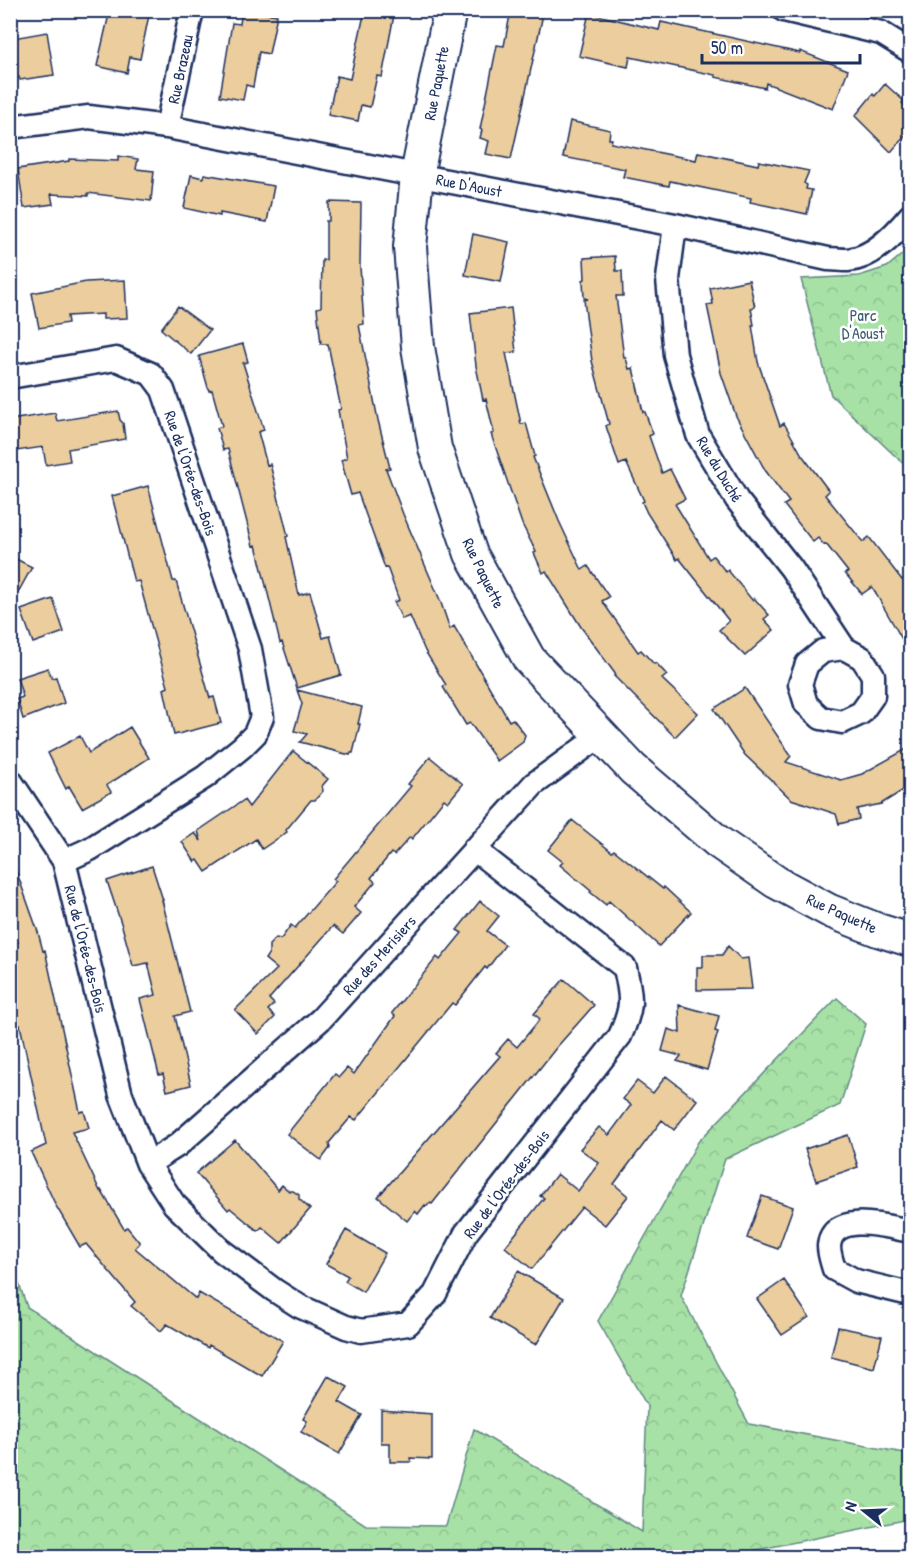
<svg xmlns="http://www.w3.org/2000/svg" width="921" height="1568" viewBox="0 0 921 1568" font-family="'Patrick Hand',sans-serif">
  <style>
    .forest { fill: url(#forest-crowns); stroke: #618882; stroke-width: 1.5 }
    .building { fill: #ebcd9e; stroke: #1b2f5e; stroke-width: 1.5 }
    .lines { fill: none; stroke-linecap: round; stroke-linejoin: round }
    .street-casing { stroke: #1b2f5e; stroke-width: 27 }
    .secondary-casing { stroke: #1b2f5e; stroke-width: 36 }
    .street { stroke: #fff; stroke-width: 22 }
    .secondary { stroke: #fff; stroke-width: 32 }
    .labels { text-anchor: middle; stroke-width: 5; stroke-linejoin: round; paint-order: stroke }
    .street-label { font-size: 16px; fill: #1b2f5e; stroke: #fff }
    .park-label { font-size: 16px; fill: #3e5c70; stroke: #fff }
  </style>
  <defs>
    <pattern id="forest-crowns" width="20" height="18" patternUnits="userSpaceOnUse" patternTransform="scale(1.5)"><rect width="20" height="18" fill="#a7e1a6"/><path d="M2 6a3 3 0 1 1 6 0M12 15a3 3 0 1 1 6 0" fill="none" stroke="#8fc191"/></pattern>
  </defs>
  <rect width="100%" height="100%" fill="#fff"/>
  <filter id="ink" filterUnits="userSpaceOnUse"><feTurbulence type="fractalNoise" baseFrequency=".0167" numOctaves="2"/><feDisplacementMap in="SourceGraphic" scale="12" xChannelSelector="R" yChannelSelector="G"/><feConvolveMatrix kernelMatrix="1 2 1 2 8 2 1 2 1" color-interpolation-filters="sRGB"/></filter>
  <g filter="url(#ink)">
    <!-- forest -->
    <path class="forest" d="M910,248V470L831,395L801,279L859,276L887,267Z
      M837,998L866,1024L840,1105L725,1159L681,1296L749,1424L910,1454V1519L716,1558L11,1557V1260L27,1307L366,1525L446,1526L474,1429L642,1532L647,1406L598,1321L698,1142Z"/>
    <!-- building -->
    <path class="building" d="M110,10H150L140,59L130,57L127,73L97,66Z
      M242,10L277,15L269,54L259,52L253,87L246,85L243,100L220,96L232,23L240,24Z
      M365,10H395L382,77L377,76L370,107L361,105L358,121L328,115L337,76L350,79Z
      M511,10H544L511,159L486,154L489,141L480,138L482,130L480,129L497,45L504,46Z
      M589,13L659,30L661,22L800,53V51L848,70L833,109L766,83L765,88L715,77V75L630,57L628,67L579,56Z
      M47,32L54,75L20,80L19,77L10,78V44H14L13,38Z
      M885,84L904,101L902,103L910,111V130L891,152L855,116L873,94L875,96Z
      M570,121L610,130L609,139H612L611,143L696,160L698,152L758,165L759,161L809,171L804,183L807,185L806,189L812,190L807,214L750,202L751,198L670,181L669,186L623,177L625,169L563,157Z
      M118,156L138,159L136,169L154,171L151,201L88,193V196L51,194L53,204L24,208L18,169L69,161V159L118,161Z
      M204,174L274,186L267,222L220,213V216L184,208L191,175L203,178Z
      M329,202L361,203L360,267L364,324L359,325L378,420L390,468L386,469L403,514L440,600L450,629L454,626L509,721L513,719L525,735L523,742L497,761L470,723L466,725L443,687L446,685L425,651L410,616L402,619L394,602L399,600L387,567L385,568L358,493L351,495L341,460L347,458L338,410L341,409L328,344H321L317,308L321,307L322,260H326V221H329Z
      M473,234L509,242L501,282L465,275Z
      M615,256L616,271H622L623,296H616L624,358H626L629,369L633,368L643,412H645L653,434L649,436L662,473L670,469L685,499L675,504L709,559L713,556L726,572L728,570L752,600L754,598L769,615L764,619L774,630L745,656L719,630L729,621L679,558L677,560L647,513L642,502L644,501L626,462L619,465L606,426L609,424L592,361L584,300L588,299L584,298L583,280L585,279L584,258Z
      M125,280L127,318L103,319V314L67,316L68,323L39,328L32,293L86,282Z
      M749,280L755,307L751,308L754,325H752L758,362L780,426L784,423L802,455L829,491L825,495L863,542L869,537L902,580L910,575V653L872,587L862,594L845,573L848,572L826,544L824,545L818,538L813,542L784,505L789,502L765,470L736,416L721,373L707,305L713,304L710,288Z
      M178,306L210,330L191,354L161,329Z
      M511,308L516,352L506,353L521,424L526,423L535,456L533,457L559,521L582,570L588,566L609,597L602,601L638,652L641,650L654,664L656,663L667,675L662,679L698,713L675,737L614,676L616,675L581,627L546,571L543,573L534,553L536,552L522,524L491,434L494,433L486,399L483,400L476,366L470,313Z
      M243,344L248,362L243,363L264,430L258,432L267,465L270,464L288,536L286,537L299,595L310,592L323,638L330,636L341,675L297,688L282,642L280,643L256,545L253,546L228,449L223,450L217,428L222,426L212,390L209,391L199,356Z
      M118,411L120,420L123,423L125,439L68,449L70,461L46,465L43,447L10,452V420L55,413L57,421Z
      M148,486L173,581H176L210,698L214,697L221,723L174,735L164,689L168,687L139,581L134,582L112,496Z
      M10,556L32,567L10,607Z
      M53,599L64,632L33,643L21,610Z
      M48,668L52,678L56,677L64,703L23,719L17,699L23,697L17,678Z
      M745,688L791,756L786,762L841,780L862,774L910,747V786L881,804L857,809L859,819L839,824L836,814L791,799L745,755L714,709Z
      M297,690L362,707L358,724H360L353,753H351L350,755L300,742L307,734L294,731L302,704Z
      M130,727L149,758L107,785L111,792L82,808L69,786L66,789L48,753L80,736L89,753Z
      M293,751L328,779L322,786L323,791L315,800H311L286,830L287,832L262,849L256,839L206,872L198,860L195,862L182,842L195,833L201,841L198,831L244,800L249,807Z
      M430,757L463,784L448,802L444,799L412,839L410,837L394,855L391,853L371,878L375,882L354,907L361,913L343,934L333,926L269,999L274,1004L268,1010L275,1017L258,1034L235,1010L277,969L265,959L269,953V945L276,938L281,939L291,925L295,928L336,881L333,879L411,786L408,784Z
      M572,820L612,852L614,850L663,889L664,887L691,912L659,946L609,901L606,905L590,892L591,891L560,865L563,862L548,850Z
      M10,862H13L38,932L43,951L45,950L80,1112L84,1111L89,1128L72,1132L100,1191L101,1190L124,1229L127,1227L140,1243L135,1248L196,1299L199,1293L283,1341L262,1376L209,1345L208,1348L167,1324L161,1331L131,1306L135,1302L86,1244L80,1247L56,1206L31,1152L46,1145L20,1025L16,1026L10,1004V944L18,942L10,924Z
      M152,866L163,900H162L190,1012L175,1016L191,1085L167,1091L163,1074L159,1075L140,999L156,995L148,963L133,966L122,926L107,881Z
      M480,901L499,916L487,931L505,945L487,969L485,967L455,1005L452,1003L356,1120L351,1117L329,1143L330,1148L321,1160L287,1134L335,1074L339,1077L347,1068L354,1074L395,1016L392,1013L437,957L440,960L462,933L457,930Z
      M728,946L741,959L748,958L752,989L697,990V967H703V955H722Z
      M564,979L594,1005L556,1048L432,1204L430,1203L427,1206L425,1205L418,1214L415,1211L407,1221L378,1197L500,1056L496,1053L508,1039L517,1047L540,1019L534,1014Z
      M679,1005L719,1016L715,1031L718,1032L707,1070L677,1061L681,1056L662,1051L668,1029L680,1033Z
      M666,1076L697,1100L674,1130L662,1120L614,1184L628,1196L605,1225L582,1207L532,1269L505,1247L544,1198L540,1196L557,1174L578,1191L599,1163L580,1149L599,1127L609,1135L631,1105L623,1099L637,1081L653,1093Z
      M848,1135L858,1167L816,1181L805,1149Z
      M235,1140L278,1190L282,1185L289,1191H293L299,1195V1199L310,1209L281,1243L262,1227L258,1231L230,1208L228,1210L196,1173Z
      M762,1196L793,1207L778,1249L747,1238Z
      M346,1230L385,1253L363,1292L345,1281L348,1276L326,1264Z
      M518,1271L564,1298L536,1345L490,1318Z
      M784,1280L809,1317L782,1335L757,1299Z
      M838,1327L882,1336L874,1368L831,1357Z
      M328,1376L348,1387L339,1402L362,1415L339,1454L301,1432L307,1421L303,1419Z
      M381,1410L432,1414V1459L410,1458L411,1462H390V1443H381Z"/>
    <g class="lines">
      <!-- street casing -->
      <g class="street-casing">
        <path id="street" d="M784,10L881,33L910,51
          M10,127L89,117L167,127L675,225L828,259C834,259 841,260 848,260C873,258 895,234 910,216
          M167,127L192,10
          M675,225L668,279L675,355L698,435L737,500L791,568L844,648L862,658L873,675V696L861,713L842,722L821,718L806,704L800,684L807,664L823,651L844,648
          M10,377L116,359L151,374L163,390L250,649L262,717L255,734L242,747L205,777L90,849L64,861
          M10,780L64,861L121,1095L148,1164L174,1204L222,1251L274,1290L299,1306L346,1327L361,1331L408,1324L435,1294L466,1233L620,1036C633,1007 632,999 625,968L474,849
          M148,1164L178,1145L321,1019L534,784L600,736
          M910,1231C889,1227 832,1210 829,1246C829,1254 832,1262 834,1269L856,1281L910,1294"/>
      </g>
      <!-- secondary casing -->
      <g class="secondary-casing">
        <path id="secondary" d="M450,10L417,175L410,247L418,347L435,448L471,554L529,659L633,769L718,842L776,882L830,911L878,930L910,940"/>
      </g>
      <!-- street -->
      <use href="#street" class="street"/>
      <!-- secondary -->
      <use href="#secondary" class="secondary"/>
    </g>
  </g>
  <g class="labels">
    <!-- street labels -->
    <g class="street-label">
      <text transform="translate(180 69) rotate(-78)" y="6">Rue Brazeau</text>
      <text transform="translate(436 83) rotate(-79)" y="6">Rue Paquette</text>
      <text transform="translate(469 185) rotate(11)" y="6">Rue D'Aoust</text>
      <text transform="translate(720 469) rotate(59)" y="6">Rue du Duché</text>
      <text transform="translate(191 473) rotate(71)" y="6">Rue de l'Orée-des-Bois</text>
      <text transform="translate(484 573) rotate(64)" y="6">Rue Paquette</text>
      <text transform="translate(842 913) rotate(24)" y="6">Rue Paquette</text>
      <text transform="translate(86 949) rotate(76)" y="6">Rue de l'Orée-des-Bois</text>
      <text transform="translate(379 955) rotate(-48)" y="6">Rue des Merisiers</text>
      <text transform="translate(506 1184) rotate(-53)" y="6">Rue de l'Orée-des-Bois</text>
    </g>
    <!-- park labels -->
    <g class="park-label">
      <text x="863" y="321">Parc<tspan x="863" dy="18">D'Aoust</tspan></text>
    </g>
  </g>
  <!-- margin -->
  <rect width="921" height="1568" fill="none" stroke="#fff" stroke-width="36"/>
  <rect x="18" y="18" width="885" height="1532" fill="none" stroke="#1b2f5e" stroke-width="2" filter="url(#ink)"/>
  <!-- north arrow -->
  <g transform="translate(864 1511) rotate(288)" stroke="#ffffff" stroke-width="4.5" paint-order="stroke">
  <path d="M0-4.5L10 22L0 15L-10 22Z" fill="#1b2f5e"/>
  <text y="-9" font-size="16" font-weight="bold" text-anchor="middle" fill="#1b2f5e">N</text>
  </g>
  <!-- scale -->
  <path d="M702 54v9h158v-9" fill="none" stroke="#1b2f5e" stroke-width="3"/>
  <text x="711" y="54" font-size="18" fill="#1b2f5e" stroke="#ffffff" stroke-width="4.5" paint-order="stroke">50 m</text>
</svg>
